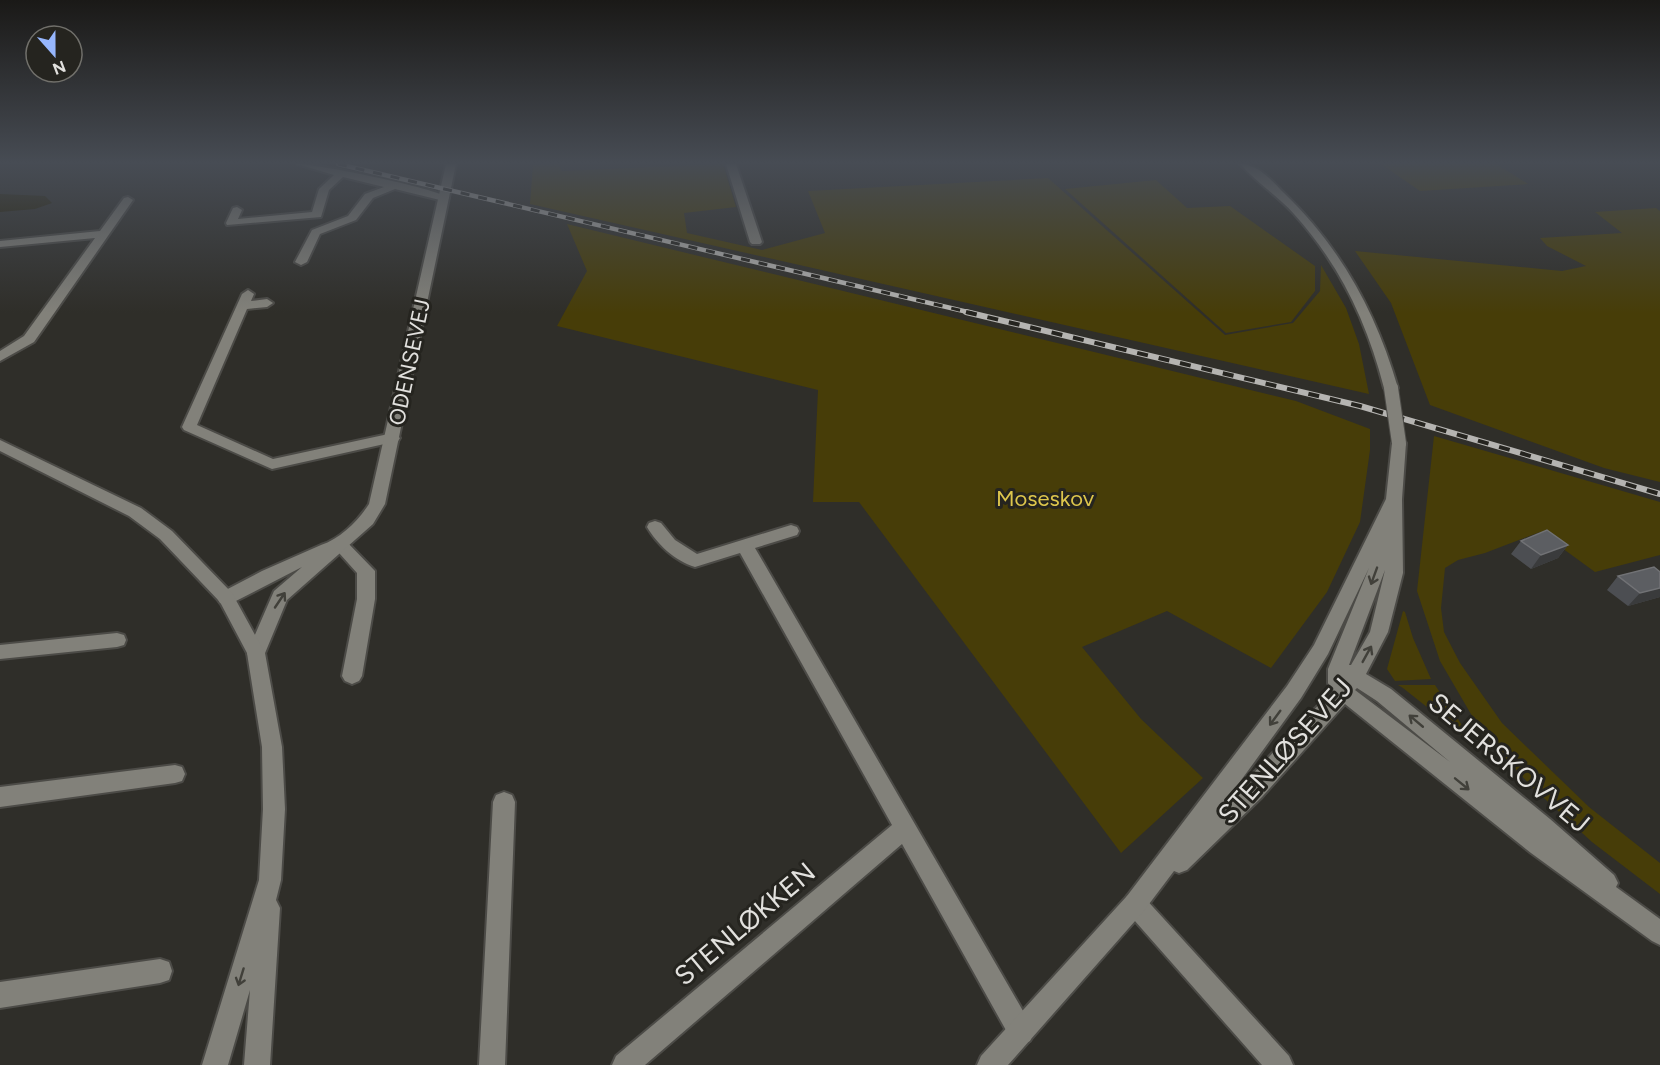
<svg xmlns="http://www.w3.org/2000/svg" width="1660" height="1065" viewBox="0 0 1660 1065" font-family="Figtree,sans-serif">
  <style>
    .green { fill: #473d08 }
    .water { fill: #221c01 }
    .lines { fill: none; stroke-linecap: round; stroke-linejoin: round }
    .minor-casing { stroke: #4c4b47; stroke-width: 4 }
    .tertiary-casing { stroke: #4c4b47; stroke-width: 4 }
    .secondary-casing { stroke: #4c4b47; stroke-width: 4 }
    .minor { fill: #82817a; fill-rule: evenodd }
    .tertiary { fill: #82817a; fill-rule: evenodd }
    .secondary { fill: #82817a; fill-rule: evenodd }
    .rail-far1-casing { stroke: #b5b4b1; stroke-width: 4.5 }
    .rail-casing { stroke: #b5b4b1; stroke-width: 6 }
    .rail-far1 { stroke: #25241f; stroke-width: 3; stroke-dasharray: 9; stroke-linecap: butt }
    .rail { stroke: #25241f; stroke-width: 4; stroke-dasharray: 11; stroke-linecap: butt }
    .tertiary-bridge-casing { stroke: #4c4b47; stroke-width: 16; stroke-linecap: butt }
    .tertiary-bridge { stroke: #82817a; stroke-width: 14 }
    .wall { fill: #4c4e52 }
    .shaded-wall { fill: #3a3b3c }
    .building { fill: #5c5e62; stroke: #717275; stroke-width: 1.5 }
    .oneway { stroke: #41403a }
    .labels { text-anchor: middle; stroke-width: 6; stroke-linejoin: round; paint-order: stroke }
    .street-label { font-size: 22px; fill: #e2e1de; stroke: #25241f }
    .park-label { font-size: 22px; fill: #ddc64c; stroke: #25241f }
    .near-street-label { font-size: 27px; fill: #e2e1de; stroke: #25241f }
  </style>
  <rect width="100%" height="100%" fill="#2f2e29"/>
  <!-- green -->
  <path class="green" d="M558,164L562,171L723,164L736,207L684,213L687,233L762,250L825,233L808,191L1048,178L1225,335L1293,323L1320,291L1321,265L1346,308L1359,344L1369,394L530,204L533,165Z
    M1381,164H1496L1528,184L1420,191Z
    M1156,180L1187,208L1230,206L1315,266V291L1291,322L1226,333L1065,189Z
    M1656,208L1660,211V482L1604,468L1430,405L1391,303L1355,251L1562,271L1586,266L1547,246L1540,238L1622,233L1595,212Z
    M567,224L1296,401L1370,429V450L1360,522L1327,592L1271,668L1167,611L1082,647L1141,719L1203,778L1121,853L859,502H813L818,390L557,326L587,271Z
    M1434,436L1660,502V555L1595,572L1540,532L1485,553L1458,560L1445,568L1441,608L1444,632L1460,663L1502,723L1589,807L1660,863V894L1592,842L1533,788L1482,733L1440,661L1417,591Z
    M1403,611L1405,612L1413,638L1431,679L1395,681L1387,669Z
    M1398,685H1435L1476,746L1403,688Z"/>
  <!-- water -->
  <path class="water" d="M0,194L45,196L52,203L35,209L0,212Z"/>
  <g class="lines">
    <!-- minor casing -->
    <g class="minor-casing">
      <path id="minor" d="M297,164C317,164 436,188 449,198L444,201L395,189L373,198L356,220L320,234L307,262L301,265L295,262L312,230L348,216L365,194L384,187L343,177L329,190L321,217L227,225L226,223L233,208L237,207L242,210L238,219L312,212L319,189L334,175Z
        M726,164H736L762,242L760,244H752L750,242Z
        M128,197L133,200L34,342L0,361V351L24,336L95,238L0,247V241L100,231L124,198Z
        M248,290L254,294L251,301L267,299L273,303L267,307L247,309L197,425L273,459L393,433L400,438L398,441L272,469L184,430L182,427L242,294Z
        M655,521L661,523L675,540L697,554L791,525L797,527L799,531L797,535L755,548L1030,1023L1034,1032L1030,1041L1021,1045L1012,1041L902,844L645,1065H612L616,1056L892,825L740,553L695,567C675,561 657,544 647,527L649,523Z
        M339,538L345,540L375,571V599L362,676L359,681L352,684L345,681L342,676L357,599V573L331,544L333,540Z
        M117,633L124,635L126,640L124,645L117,647L0,659V645Z
        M175,765L182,767L185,774L182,781L175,783L0,807V787Z
        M504,792L512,795L515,802L505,1065H479L493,802L496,795Z
        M1135,892L1143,896L1289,1056L1293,1065H1262L1127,912L1123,904L1127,896Z
        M160,959L169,962L172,971L169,980L160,983L0,1008V982Z"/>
    </g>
    <!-- tertiary casing -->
    <g class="tertiary-casing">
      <path id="tertiary" d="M446,164H456L385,504L373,524L287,600L263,658L256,660L249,658L247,653L274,591L302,567L232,603L226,605L220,603L217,598L220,593L262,571L321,545C340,539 358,521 369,504Z
        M1240,164C1258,164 1272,181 1284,193C1341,248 1376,312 1398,388L1396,391H1386L1384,388C1367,322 1340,265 1294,214C1278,196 1256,182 1240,164Z
        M1399,438L1406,443L1402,499L1403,573L1388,632L1366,674L1391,689L1550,819L1614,875L1618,883L1616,887L1660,919V945L1652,941L1531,853L1345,704L1262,797L1187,870L1179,873L1174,871L1143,912L1008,1065H977L981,1056L1127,896L1287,686L1314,645L1386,499L1392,443ZM1369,568L1328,669V683L1332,691L1223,805L1301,698L1328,654ZM1385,570L1370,632L1351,665H1349ZM1357,688L1377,701L1450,762L1355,690Z"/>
    </g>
    <!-- secondary casing -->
    <g class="secondary-casing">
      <path id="secondary" d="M0,440L141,508L172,531L232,593L265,653L282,747L285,809L281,880L276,900L280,908L270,1065H244L250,990L228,1065H202L259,880L263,809L262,747L247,653L220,602L160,539L129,516L0,451Z"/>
    </g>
    <!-- minor -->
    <use href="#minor" class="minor"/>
    <!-- tertiary -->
    <use href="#tertiary" class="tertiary"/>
    <!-- secondary -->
    <use href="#secondary" class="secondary"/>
    <!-- rail-far1 casing -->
    <g class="rail-far1-casing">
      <path id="rail-far1" d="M338,164L972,313"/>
    </g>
    <!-- rail casing -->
    <g class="rail-casing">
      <path id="rail" d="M966,312L1360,406L1660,494"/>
    </g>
    <!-- rail-far1 -->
    <use href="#rail-far1" class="rail-far1"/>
    <!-- rail -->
    <use href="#rail" class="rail"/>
    <!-- tertiary-bridge casing -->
    <g class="tertiary-bridge-casing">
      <path id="tertiary-bridge" d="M1391,388L1399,443"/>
    </g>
    <!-- tertiary-bridge -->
    <use href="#tertiary-bridge" class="tertiary-bridge"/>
  </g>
  <!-- wall -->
  <path class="wall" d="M1521,541L1568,545L1558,558L1531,569L1511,554Z
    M1660,572V597L1628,606L1607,590L1618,576Z"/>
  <!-- shaded-wall -->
  <path class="shaded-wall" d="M1568,545L1558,558L1531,569L1541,555Z
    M1660,588V597L1628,606L1640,593Z"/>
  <!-- building -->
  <path class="building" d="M1547,530L1568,545L1541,555L1521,541Z
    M1654,567L1660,572V588L1640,593L1618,576Z"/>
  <!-- one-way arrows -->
  <defs><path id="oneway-shaft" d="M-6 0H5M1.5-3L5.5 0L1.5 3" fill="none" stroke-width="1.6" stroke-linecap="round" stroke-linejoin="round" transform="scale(1.5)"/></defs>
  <g class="oneway">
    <use href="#oneway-shaft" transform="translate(1374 576) rotate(110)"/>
    <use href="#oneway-shaft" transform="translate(280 600) rotate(-56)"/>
    <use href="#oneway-shaft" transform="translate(1367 654) rotate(-61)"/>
    <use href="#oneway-shaft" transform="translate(1275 718) rotate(126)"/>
    <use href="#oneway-shaft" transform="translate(1416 721) rotate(-140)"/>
    <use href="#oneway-shaft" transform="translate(1462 784) rotate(39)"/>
    <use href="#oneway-shaft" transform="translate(241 977) rotate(107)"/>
  </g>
  <!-- sky -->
  <linearGradient id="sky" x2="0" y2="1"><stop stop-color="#1a1917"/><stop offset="0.52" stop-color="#474c54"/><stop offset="1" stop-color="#474c54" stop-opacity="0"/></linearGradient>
  <rect width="1660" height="313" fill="url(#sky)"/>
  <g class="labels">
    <!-- street labels -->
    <g class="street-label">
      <text transform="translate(409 362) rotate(-78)" y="8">ODENSEVEJ</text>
    </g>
    <!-- park labels -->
    <g class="park-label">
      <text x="1045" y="506">Moseskov</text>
    </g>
    <!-- near-street labels -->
    <g class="near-street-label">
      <text transform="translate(1285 751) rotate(-48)" y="9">STENLØSEVEJ</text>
      <text transform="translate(1509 763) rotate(40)" y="9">SEJERSKOVVEJ</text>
      <text transform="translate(745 924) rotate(-40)" y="9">STENLØKKEN</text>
    </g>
  </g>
  <!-- north arrow -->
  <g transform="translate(54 54) rotate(159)"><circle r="28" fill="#25241f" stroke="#71706b" stroke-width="1.5"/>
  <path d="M0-4.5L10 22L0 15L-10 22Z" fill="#96b6fd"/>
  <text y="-9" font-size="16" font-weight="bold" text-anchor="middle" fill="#e2e1de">N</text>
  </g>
</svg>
